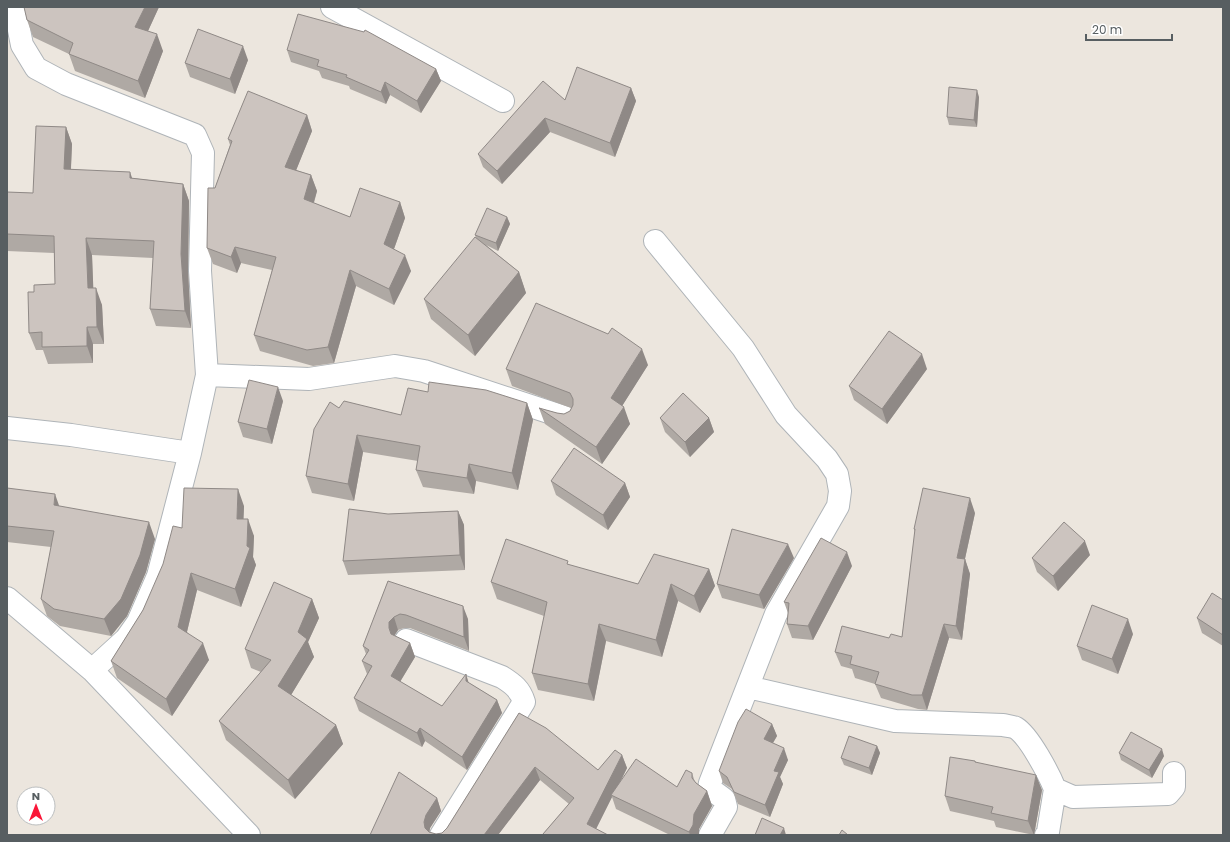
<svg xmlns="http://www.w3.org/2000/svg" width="1230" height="842" viewBox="0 0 1230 842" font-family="Poppins,sans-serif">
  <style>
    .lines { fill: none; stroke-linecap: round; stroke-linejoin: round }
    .street-casing { stroke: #afb4b8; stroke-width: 24 }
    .street { stroke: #fff; stroke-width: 22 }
    .wall { fill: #afa9a4 }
    .shaded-wall { fill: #8f8986 }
    .building { fill: #ccc4bf; stroke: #8f8986 }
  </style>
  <rect width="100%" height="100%" fill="#ece6de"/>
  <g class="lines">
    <!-- street casing -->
    <g class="street-casing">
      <path id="street" d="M16,7V15L22,45L36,68L66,84L195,135L203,153L200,271L207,375L190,453L158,576L138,622L126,639L92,670
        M332,7L503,101
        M655,241L743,348L786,415L827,459L837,474L840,491L838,506L776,614L710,783L709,788L724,799L726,807L710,835
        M207,375L309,379L395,366L424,371L567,418
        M7,428L71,435L190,453
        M7,598L92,670L249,835
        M406,640L502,677C513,684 520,689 524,702L441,835
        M748,687L895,721L1003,725C1007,726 1012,726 1016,728C1029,736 1049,774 1055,789L1073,797L1168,794L1174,787V773
        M1046,835L1048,832L1055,789"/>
    </g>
    <!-- street -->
    <use href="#street" class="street"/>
  </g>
  <!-- wall -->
  <path class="wall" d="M24,7H159L148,31L163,51L145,98L75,71L69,54L33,37L27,20Z
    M287,50L436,69L441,81L421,113L390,95L386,104L350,89L349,86L322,78L319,71L291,62Z
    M248,60L235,94L190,77L185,63Z
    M631,88L636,101L615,157L550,132L502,184L483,167L478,154L565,100Z
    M979,97L977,127L949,125L947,117Z
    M307,115L312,131L296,170L311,175L317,191L314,203L350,217L400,202L405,218L394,249L411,271L394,305L356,286L334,363L313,366L260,351L254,335L272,270L241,263L237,273L213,264L207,248L215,188L230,145L228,139Z
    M66,127L72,144L71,169L132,178L183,184L189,201L188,271L191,328L156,326L150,309L153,258L92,255L93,288L102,305L104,344H93V363L48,364L43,350H36L29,333L34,292L55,284L54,253L7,251V192L33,193Z
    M507,217L510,224L498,251L486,245L519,272L526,293L475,356L431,319L424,299L476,238L475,235Z
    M648,365L622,406L630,424L602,464L545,424L539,408L557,413L564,414L570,411L571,408L512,386L506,369Z
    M927,369L887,424L854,400L849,386Z
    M428,392L527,403L533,420L518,490L476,481L474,494L423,487L416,470L418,461L363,452L354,501L312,493L306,476L339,408L401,415Z
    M283,401L272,444L243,437L238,422Z
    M660,418H709L714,432L690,457L665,432Z
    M551,481L625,483L630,497L608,530L556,495Z
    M7,488L155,539L146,572L127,616L111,636L60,626L47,616L41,599L51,547L7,542Z
    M244,506L243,519L254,536L253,557L256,565L241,607L197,590L187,632L209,660L172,716L117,678L111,661L143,610L182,528Z
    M458,511L464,525L465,570L348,575L343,561L388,514Z
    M975,513L965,559L970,574L962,640L949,638L927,710L918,709L881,698L875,684L855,678L852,669L841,666L835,652L889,638L902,637L915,532L914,529Z
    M1090,555L1058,591L1037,572L1032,558Z
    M794,558L764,609L722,598L717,584Z
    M569,565L638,584L709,569L715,586L700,613L678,601L662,657L606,641L594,701L538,690L532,673L544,616L497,599L491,582Z
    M852,566L813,640L792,638L787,624L788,613L784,602Z
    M388,581L468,619L469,651L410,628H404L398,630L394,636L410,643L415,657L400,682L442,706L469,683L497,700L502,713L467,770L425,741L422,747L359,711L354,698L367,674L362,661L366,654L363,646Z
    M312,599L319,618L308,642L314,657L291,695L336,725L343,744L295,799L226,740L219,721L261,672L251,668L245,649Z
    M1223,600V646L1202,633L1197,618Z
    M1133,634L1118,674L1082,660L1077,646Z
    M519,713L598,770L622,755L627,768L620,783L677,787L692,773L695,782L696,783L707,791L712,806L699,829V835H670L616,809L612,797L596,829L608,835H544L543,834L569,804L540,780L498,835H370L437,798L441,811L430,828L429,832L436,834L442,833L447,828Z
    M772,724L777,736L773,743L788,760L780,777L783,784L770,817L738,804L732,789L723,783L719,771Z
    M877,746L880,753L872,775L844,765L841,758Z
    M1119,753L1164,756L1152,778L1121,760Z
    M975,761L976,762L1042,790L1034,835L996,827L994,821L950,811L945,796Z"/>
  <!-- shaded-wall -->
  <path class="shaded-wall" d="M145,7H159L142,44L135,27Z
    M157,34L163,51L145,98L138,81Z
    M243,46L248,60L235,94L230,79Z
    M436,69L441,81L421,113L417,101Z
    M385,82L390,95L386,104L381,92Z
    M631,88L636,101L615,157L610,143Z
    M977,90L979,97L977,127L974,120Z
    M307,115L312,131L291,183L285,167Z
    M545,118L550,132L502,184L497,171Z
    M66,127L72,144L70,186L64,169Z
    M130,172L136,189L130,178Z
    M311,175L317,191L310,215L304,199Z
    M183,184L189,201L188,271L191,328L185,311L181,254Z
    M400,202L405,218L390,260L384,244Z
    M507,217L510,224L498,251L496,243Z
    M86,238L92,255L94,305L88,288Z
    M235,247L241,263L237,273L231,257Z
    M405,255L411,271L394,305L389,289Z
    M350,270L356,286L334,363L328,347Z
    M519,272L526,293L475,356L468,335Z
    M96,288L102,305L104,344L97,327Z
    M87,327L93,344V363L87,346Z
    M642,349L648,365L617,414L611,398Z
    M922,354L927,369L887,424L882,409Z
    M278,387L283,401L272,444L267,429Z
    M527,403L533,420L518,490L512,473Z
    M624,407L630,424L602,464L596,447Z
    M709,418L714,432L690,457L685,442Z
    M357,435L363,452L354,501L348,484Z
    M469,464L476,481L474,494L467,478Z
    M625,483L630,497L608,530L603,515Z
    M238,489L244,506L243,536L237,519Z
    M55,494L61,511L54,505Z
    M970,498L975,513L962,572L957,558Z
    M458,511L464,525L465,570L460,555Z
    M248,519L254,536L253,557L256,565L241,607L235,589L247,546Z
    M149,522L155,539L146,572L127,616L111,636L104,619Z
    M1085,541L1090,555L1058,591L1053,576Z
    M788,544L794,558L764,609L759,595Z
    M847,552L852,566L813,640L808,626Z
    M965,559L970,574L962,640L956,626Z
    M709,569L715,586L700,613L694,596Z
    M191,573L197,590L184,644L178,627Z
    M671,584L678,601L662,657L656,640Z
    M312,599L319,618L308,642L314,657L285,705L278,686L298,632Z
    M463,606L468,619L469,651L464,637Z
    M394,617L398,630L394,636V642L389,628V622Z
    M1128,619L1133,634L1118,674L1112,659Z
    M599,624L606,641L594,701L588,684Z
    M944,624L949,638L927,710L922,695Z
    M203,643L209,660L172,716L166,699Z
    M410,643L415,657L395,690L391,676Z
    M466,674L470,687L466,681Z
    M497,700L502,713L467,770L462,757Z
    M772,724L777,736L768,751L764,739Z
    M336,725L343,744L295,799L288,780Z
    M420,728L425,741L422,747L417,733Z
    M877,746L880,753L872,775L869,768Z
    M784,748L788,760L780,777L783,784L770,817L765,805L774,771Z
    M1162,749L1164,756L1152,778L1149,770Z
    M622,755L627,768L613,796L611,795L612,797L593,835L587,824Z
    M535,767L540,780L498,835H484Z
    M1036,775L1042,790L1034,835L1028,821Z
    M707,791L712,806L699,829V835H690L689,832L694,814Z
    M437,798L441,811L430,828L429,835L425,828L424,822L426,815Z
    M784,828L786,835H780Z"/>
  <!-- building -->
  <path class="building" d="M24,7H145L135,27L157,34L138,81L69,54L73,43L27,20Z
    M298,14L364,32L365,30L436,69L417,101L385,82L381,92L346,77L347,75L317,66L319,60L287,50Z
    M198,29L243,46L230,79L185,63Z
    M577,67L631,88L610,143L545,118L497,171L478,154L543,81L565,100Z
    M949,87L977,90L974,120L947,117Z
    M248,91L307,115L285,167L311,175L304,199L350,217L360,188L400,202L384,244L405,255L389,289L350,270L328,347L307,350L254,335L276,257L235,247L231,257L207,248L208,188H215L232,141L228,139Z
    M36,126L66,127L64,169L130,172V178L183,184L181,254L185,311L150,309L154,241L86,238L88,288H96L97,327H87V346L42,347V332L29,333L28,292H34V285L55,284L54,236L7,234V192L33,193Z
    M487,208L507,217L496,243L475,235Z
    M475,237L519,272L468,335L424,299Z
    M536,303L608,334L612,328L642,349L611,398L624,407L596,447L539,408L557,413L564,414L570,411L573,405V399L570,393L506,369Z
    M889,331L922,354L882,409L849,386Z
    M249,380L278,387L267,429L238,422Z
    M429,382L486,390L527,403L512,473L469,464L467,478L416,470L420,446L357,435L348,484L306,476L314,429L330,402L339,408L344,401L401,415L408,388L428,392Z
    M683,393L709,418L685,442L660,418Z
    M574,448L625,483L603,515L551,481Z
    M7,488L55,494L54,505L149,522L140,555L121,599L104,619L54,609L41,599L54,531L7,526Z
    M184,488L238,489L237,519H248L247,546L250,548L235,589L191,573L178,627L203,643L166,699L111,661L143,610L163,564L173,526L182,528Z
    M923,488L970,498L957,558L965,559L956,626L944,624L922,695H912L875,684L879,672L850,664L852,656L835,652L842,626L889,638L891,634L902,637L915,529H914Z
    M349,509L388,514L458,511L460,555L343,561Z
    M1064,522L1085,541L1053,576L1032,558Z
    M732,529L788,544L759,595L717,584Z
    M821,538L847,552L808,626L787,624L789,603L784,602Z
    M506,539L568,561L567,564L638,584L654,554L709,569L694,596L671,584L656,640L599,624L588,684L532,673L547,602L491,582Z
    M388,581L463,606L464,637L406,615L400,614L394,617L389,622V628L391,634L410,643L391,676L442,706L466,674V681L497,700L462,757L420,728L417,733L354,698L372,666L362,661L369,650L363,646Z
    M274,582L312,599L298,632L307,639L278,686L336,725L288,780L219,721L271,660L245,649Z
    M1212,593L1223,600V635L1197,618Z
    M1092,605L1128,619L1112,659L1077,646Z
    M746,709L772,724L764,739L784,748L774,771L779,772L765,805L734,792L727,777L719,771L738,722Z
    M519,713L546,728L598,770L615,750L622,755L587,824L608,835H545L543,834L574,798L535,767L484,835H370L399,772L437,798L426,815L424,822L425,828L429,832L436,834L442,833L447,828Z
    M1131,732L1162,749L1149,770L1119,753Z
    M849,736L877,746L869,768L841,758Z
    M950,757L975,761V762L1036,775L1028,821L991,813L993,807L945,796Z
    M636,759L677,787L686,770L692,773V778L696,783L707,791L694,814L693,825L689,832L611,795Z
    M762,818L784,828L780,835H755Z
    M842,830L848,835H839Z"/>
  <!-- border -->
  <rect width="1230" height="842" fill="none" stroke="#575e61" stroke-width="16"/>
  <!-- north arrow -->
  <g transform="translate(36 806)"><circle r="19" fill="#ffffff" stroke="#bcbfc0"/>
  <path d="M0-3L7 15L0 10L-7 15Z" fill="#fa1638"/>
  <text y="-6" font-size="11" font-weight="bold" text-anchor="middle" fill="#575e61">N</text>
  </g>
  <!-- scale -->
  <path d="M1086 34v6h86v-6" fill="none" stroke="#575e61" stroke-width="2"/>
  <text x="1092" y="34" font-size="12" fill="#575e61" stroke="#ffffff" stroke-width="3" paint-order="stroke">20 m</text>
</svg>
